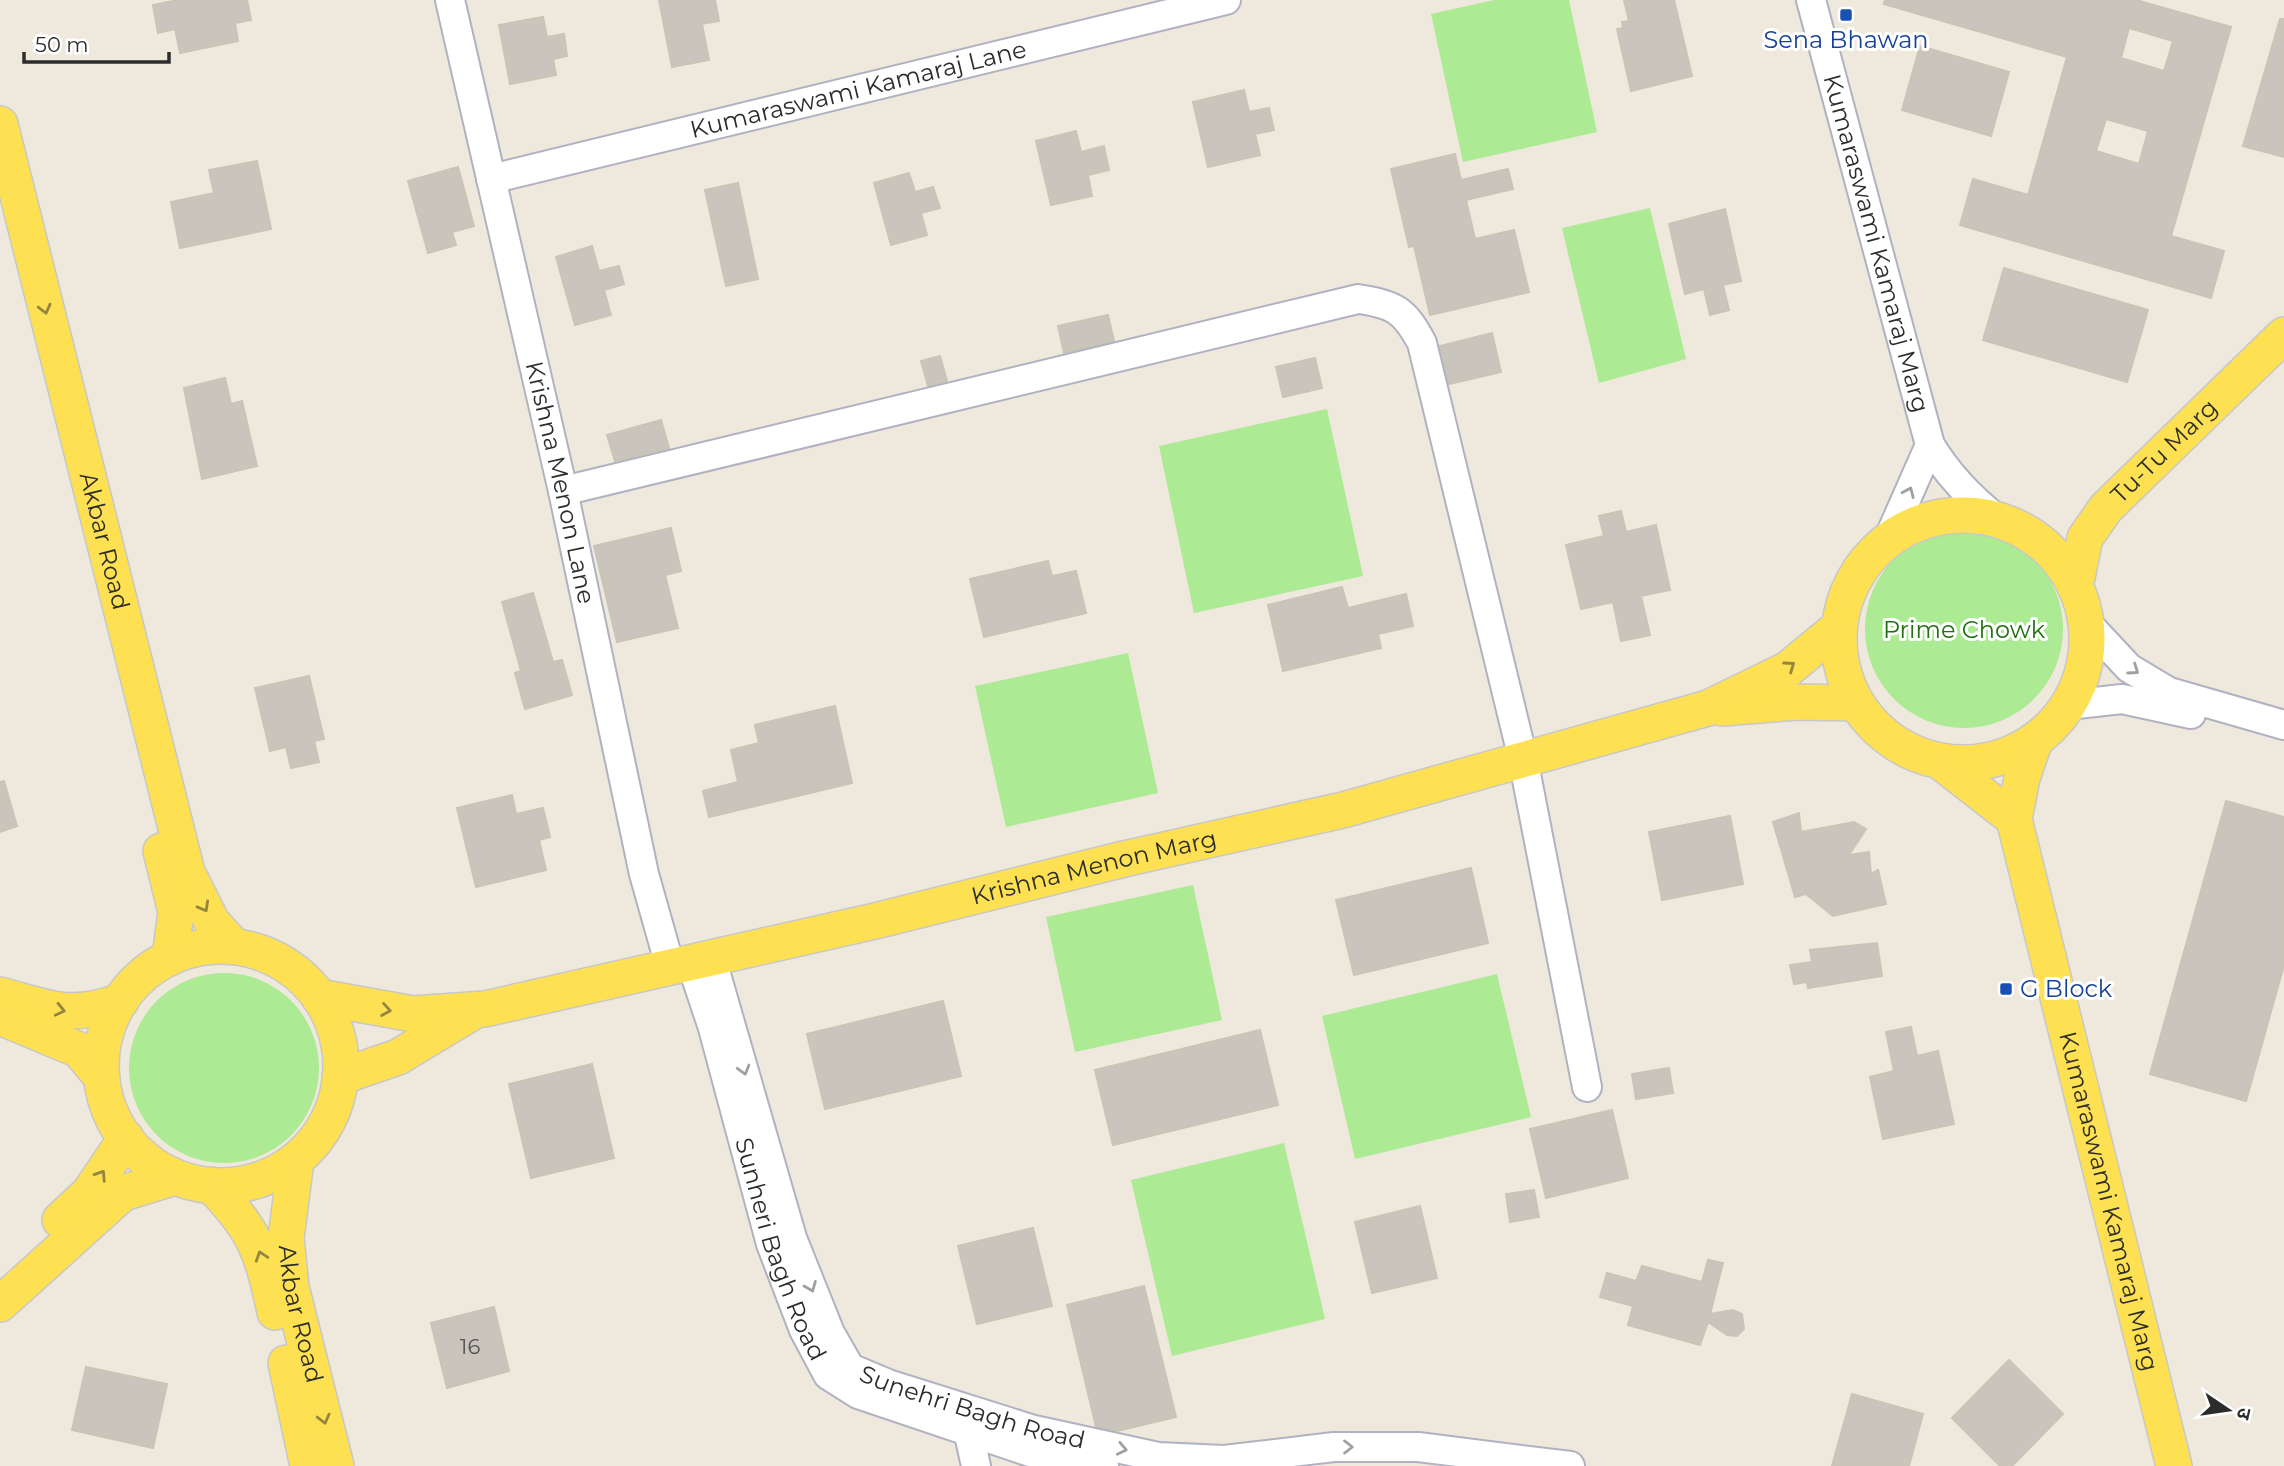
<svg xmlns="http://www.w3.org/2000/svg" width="2284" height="1466" viewBox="0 0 2284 1466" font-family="Montserrat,'Noto Sans Devanagari',sans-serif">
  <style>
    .green { fill: #acea94 }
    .building { fill: #cac5bc; stroke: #cac4b6; stroke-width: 2; fill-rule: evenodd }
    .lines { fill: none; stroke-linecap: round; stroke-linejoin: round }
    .minor-casing { stroke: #b1b2c1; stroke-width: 32 }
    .major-casing { stroke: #c8c8c8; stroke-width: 38 }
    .minor { stroke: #fff; stroke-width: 28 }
    .major { stroke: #fee152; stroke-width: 35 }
    .oneway { stroke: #95863f }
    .oneway2 { stroke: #a0a0a0 }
    .transit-dot { fill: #1a4fb4; stroke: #fff; stroke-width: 2.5 }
    .labels { text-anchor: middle; stroke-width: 6; stroke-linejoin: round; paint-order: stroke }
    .number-label { font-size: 21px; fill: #545250 }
    .transit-label { font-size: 24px; fill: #164399; stroke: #fff }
    .street-label { font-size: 24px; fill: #2c2c2c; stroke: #fff }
    .park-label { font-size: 24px; fill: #217113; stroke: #fff }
  </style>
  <rect width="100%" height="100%" fill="#efe8dd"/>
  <!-- green -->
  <path class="green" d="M1494,0H1569L1597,132L1463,162L1431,14Z
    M1650,208L1686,359L1599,383L1562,228Z
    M1327,409L1363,576L1194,613L1159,446Z
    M1865 629a99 99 0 1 1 198 0a99 99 0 1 1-198 0Z
    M1128,653L1158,793L1006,827L975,686Z
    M1193,885L1222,1020L1075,1052L1046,917Z
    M129 1068a95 95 0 1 1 190 0a95 95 0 1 1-190 0Z
    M1497,974L1531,1117L1355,1159L1322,1016Z
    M1284,1143L1325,1319L1172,1356L1131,1180Z"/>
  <!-- building -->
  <path class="building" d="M178,0H247L251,20L235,23L238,41L180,53L175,29L158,33L153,5Z
    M659,0H715L719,21L702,24L709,60L672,67Z
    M1624,0H1674L1692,76L1631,91L1617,29L1623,28L1622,22L1629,21Z
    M1885,0H2136L2231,27L2171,236L2224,251L2211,298L1960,225L1973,179L2028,195L2067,57L1884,4ZM2129,28L2173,41L2164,71L2121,58ZM2106,119L2148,131L2139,164L2096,151Z
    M543,17L547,37L564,34L567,56L553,59L556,75L510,84L499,25Z
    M2280,19H2284V157L2243,146Z
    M1920,46L2009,72L1991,136L1902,110Z
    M1244,90L1249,112L1269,108L1274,130L1255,134L1260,155L1208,167L1193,102Z
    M1076,131L1081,152L1104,146L1109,170L1088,175L1092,196L1051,205L1036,141Z
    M1455,154L1461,180L1508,169L1513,189L1466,200L1475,239L1514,230L1529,292L1430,315L1414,246L1409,247L1391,169Z
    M257,161L271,229L180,248L171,202L214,193L209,170Z
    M458,167L474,226L452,232L456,245L428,253L408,181Z
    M909,173L915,192L933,187L940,208L921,213L927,235L891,245L874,183Z
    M738,183L758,279L726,286L705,190Z
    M1725,209L1741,281L1723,285L1729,310L1710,315L1704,289L1685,294L1669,224Z
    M592,246L599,271L619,266L624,284L604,290L611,315L575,325L556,257Z
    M2004,268L2148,310L2127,382L1983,340Z
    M1108,315L1114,341L1064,353L1058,326Z
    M1492,333L1501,372L1449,384L1440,346Z
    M940,356L947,381L928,386L921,361Z
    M1315,358L1322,388L1283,397L1276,367Z
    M225,378L231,404L242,401L257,466L202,479L184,388Z
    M661,420L669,448L615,461L607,435Z
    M1621,511L1626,532L1656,525L1670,590L1641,596L1650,635L1621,641L1613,602L1581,609L1566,545L1604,536L1599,516Z
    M671,528L681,571L665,575L678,628L617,642L594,546Z
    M1048,561L1052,576L1076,571L1086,613L984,637L970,579Z
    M1342,587L1348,608L1406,594L1413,626L1378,634L1381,648L1283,671L1268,605Z
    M533,593L553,662L562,660L572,695L525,709L515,673L521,671L502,602Z
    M309,676L324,739L314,741L319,762L291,768L286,747L270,751L255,688Z
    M835,706L852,783L709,817L703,791L738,782L731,750L759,743L755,725Z
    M4,781L17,826L0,832V782Z
    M512,795L516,814L543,808L550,837L539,840L546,870L476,887L457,808Z
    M2226,801L2284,817V965L2246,1101L2150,1074Z
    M1799,813L1801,832L1854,822L1866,829L1849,855L1869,852L1871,874L1878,870L1886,904L1833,916L1806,894L1795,897L1773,822Z
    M1730,816L1743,884L1662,900L1649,832Z
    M1471,868L1488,943L1354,975L1336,900Z
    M1877,943L1882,976L1808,988L1807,982L1794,984L1790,965L1812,962L1810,950Z
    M943,1001L961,1076L825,1109L807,1034Z
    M1911,1027L1917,1056L1938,1051L1954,1124L1883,1139L1870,1077L1894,1071L1886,1032Z
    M1260,1030L1278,1105L1113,1145L1095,1070Z
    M592,1064L614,1158L531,1178L509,1084Z
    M1669,1068L1673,1093L1636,1099L1632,1074Z
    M1612,1110L1628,1178L1546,1198L1530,1129Z
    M1534,1190L1539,1217L1510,1222L1506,1194Z
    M1420,1206L1437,1278L1372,1293L1355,1222Z
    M1033,1228L1052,1306L977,1324L958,1246Z
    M1708,1260L1723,1263L1710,1314L1733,1310L1742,1314L1744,1329L1737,1336L1727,1335L1708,1322L1700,1345L1628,1325L1633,1306L1600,1297L1607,1273L1636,1281L1642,1266L1702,1282Z
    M1144,1286L1176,1417L1117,1431L1096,1427L1067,1305Z
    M494,1307L509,1371L447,1388L431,1323Z
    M2009,1360L2063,1414L2012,1466H2000L1952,1418Z
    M86,1367L167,1384L153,1448L72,1430Z
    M1852,1394L1923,1414L1909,1466H1832Z"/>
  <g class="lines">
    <!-- minor casing -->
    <g class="minor-casing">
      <g id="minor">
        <path id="s1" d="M450,0L563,491L644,874L670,966"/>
        <path id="s2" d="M1811,0L1930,445C1948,475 1969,497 1997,519"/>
        <path id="s3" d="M491,179L1226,0"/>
        <path d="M563,491L1358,299C1395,304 1405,311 1422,343L1523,759L1587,1087"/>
        <path d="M1888,540L1930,445"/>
        <path d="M2086,622L2129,668L2169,692L2284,725"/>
        <path d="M2068,705L2122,699L2191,714"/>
        <path id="s4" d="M711,957L792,1238L830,1333L850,1368L888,1384L1034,1430L1158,1457L1224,1460L1334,1447H1418L1570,1466"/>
        <path id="s5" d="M691,962L713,1028L771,1244L804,1330L828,1375L858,1394L1030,1452L1104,1466"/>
        <path d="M968,1430L976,1466"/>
      </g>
    </g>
    <!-- major casing -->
    <g class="major-casing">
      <g id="major">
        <path id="s6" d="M0,124L187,872L212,922L234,946"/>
        <circle cx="1963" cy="639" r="124"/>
        <path id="s7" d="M2075,587L2085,538L2106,508L2284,335"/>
        <path d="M1722,708L1797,702L1856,703"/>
        <path id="s8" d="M2035,740L2022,778L2014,819L2174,1466"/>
        <path d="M1942,763L2014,819"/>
        <path d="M161,851L176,912L170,958"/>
        <circle cx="221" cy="1066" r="120"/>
        <path d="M0,995C49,1008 70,1020 121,1001"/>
        <path id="s9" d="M319,997L413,1014L485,1009L875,921L1124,859L1343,810L1708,708L1788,669L1839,627"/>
        <path d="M0,1017L79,1050L102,1078"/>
        <path d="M340,1077L398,1057L471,1013"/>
        <path id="s10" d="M296,1160L286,1238L291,1287L336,1466"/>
        <path d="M211,1185C255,1230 262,1251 275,1312"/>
        <path d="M60,1220L89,1193L126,1138"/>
        <path d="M0,1304L123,1193L175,1177"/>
        <path d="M286,1363L308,1466"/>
      </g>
    </g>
    <!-- minor -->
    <use href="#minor" class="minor"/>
    <!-- major -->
    <use href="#major" class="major"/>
  </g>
  <!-- one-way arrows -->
  <defs><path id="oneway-chevron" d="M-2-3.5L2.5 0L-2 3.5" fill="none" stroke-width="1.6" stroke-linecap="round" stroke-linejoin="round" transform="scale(1.75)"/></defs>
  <g class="oneway">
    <use href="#oneway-chevron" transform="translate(45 309) rotate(76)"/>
    <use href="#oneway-chevron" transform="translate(1790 666) rotate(-35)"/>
    <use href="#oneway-chevron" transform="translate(204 907) rotate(61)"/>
    <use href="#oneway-chevron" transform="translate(60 1010) rotate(13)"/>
    <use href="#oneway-chevron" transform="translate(386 1010) rotate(9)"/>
    <use href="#oneway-chevron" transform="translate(101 1175) rotate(-57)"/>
    <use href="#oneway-chevron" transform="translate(261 1256) rotate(-108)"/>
    <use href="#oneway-chevron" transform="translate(324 1419) rotate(76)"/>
  </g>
  <g class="oneway2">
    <use href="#oneway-chevron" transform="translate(1909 492) rotate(-66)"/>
    <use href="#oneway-chevron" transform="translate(2134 670) rotate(35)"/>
    <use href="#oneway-chevron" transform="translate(744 1070) rotate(74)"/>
    <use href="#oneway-chevron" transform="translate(811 1287) rotate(68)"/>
    <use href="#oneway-chevron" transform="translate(1348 1447)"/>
    <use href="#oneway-chevron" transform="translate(1122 1449) rotate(12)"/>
  </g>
  <!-- markers -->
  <g class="transit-dot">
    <rect x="1839" y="8" width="14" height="14" rx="3.5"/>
    <rect x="1999" y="982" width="14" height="14" rx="3.5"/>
  </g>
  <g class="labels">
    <!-- number labels -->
    <g class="number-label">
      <text x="470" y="1354">16</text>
    </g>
    <!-- transit labels -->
    <g class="transit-label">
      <text x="1846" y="48">Sena Bhawan</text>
      <text x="2020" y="997" text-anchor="start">G Block</text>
    </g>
    <!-- street labels -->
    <g class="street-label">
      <text dy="8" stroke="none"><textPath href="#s3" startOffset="378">Kumaraswami Kamaraj Lane</textPath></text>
      <text dy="8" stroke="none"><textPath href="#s2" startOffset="252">Kumaraswami Kamaraj Marg</textPath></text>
      <text dy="8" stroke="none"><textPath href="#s7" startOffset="168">Tu-Tu Marg</textPath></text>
      <text dy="8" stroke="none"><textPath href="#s1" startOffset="495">Krishna Menon Lane</textPath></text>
      <text dy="8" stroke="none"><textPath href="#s6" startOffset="430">Akbar Road</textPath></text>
      <text dy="8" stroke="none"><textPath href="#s9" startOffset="793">Krishna Menon Marg</textPath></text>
      <text dy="8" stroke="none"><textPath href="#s8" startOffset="476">Kumaraswami Kamaraj Marg</textPath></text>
      <text dy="8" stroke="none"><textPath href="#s5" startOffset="301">Sunheri Bagh Road</textPath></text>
      <text dy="8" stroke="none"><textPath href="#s10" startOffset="156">Akbar Road</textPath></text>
      <text dy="8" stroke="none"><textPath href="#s4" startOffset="564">Sunehri Bagh Road</textPath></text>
    </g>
    <!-- park labels -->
    <g class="park-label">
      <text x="1964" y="638">Prime Chowk</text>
    </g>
  </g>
  <!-- north arrow -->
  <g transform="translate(2228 1410) rotate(103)" stroke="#ffffff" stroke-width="5" paint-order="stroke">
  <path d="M0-5L12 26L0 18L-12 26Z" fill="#2c2c2c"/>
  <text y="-10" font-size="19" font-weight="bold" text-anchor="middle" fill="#2c2c2c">उ</text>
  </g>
  <!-- scale -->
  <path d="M24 52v10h145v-10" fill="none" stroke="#2c2c2c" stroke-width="3.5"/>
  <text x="35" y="52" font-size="21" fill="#2c2c2c" stroke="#ffffff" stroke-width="5" paint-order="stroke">50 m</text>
</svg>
